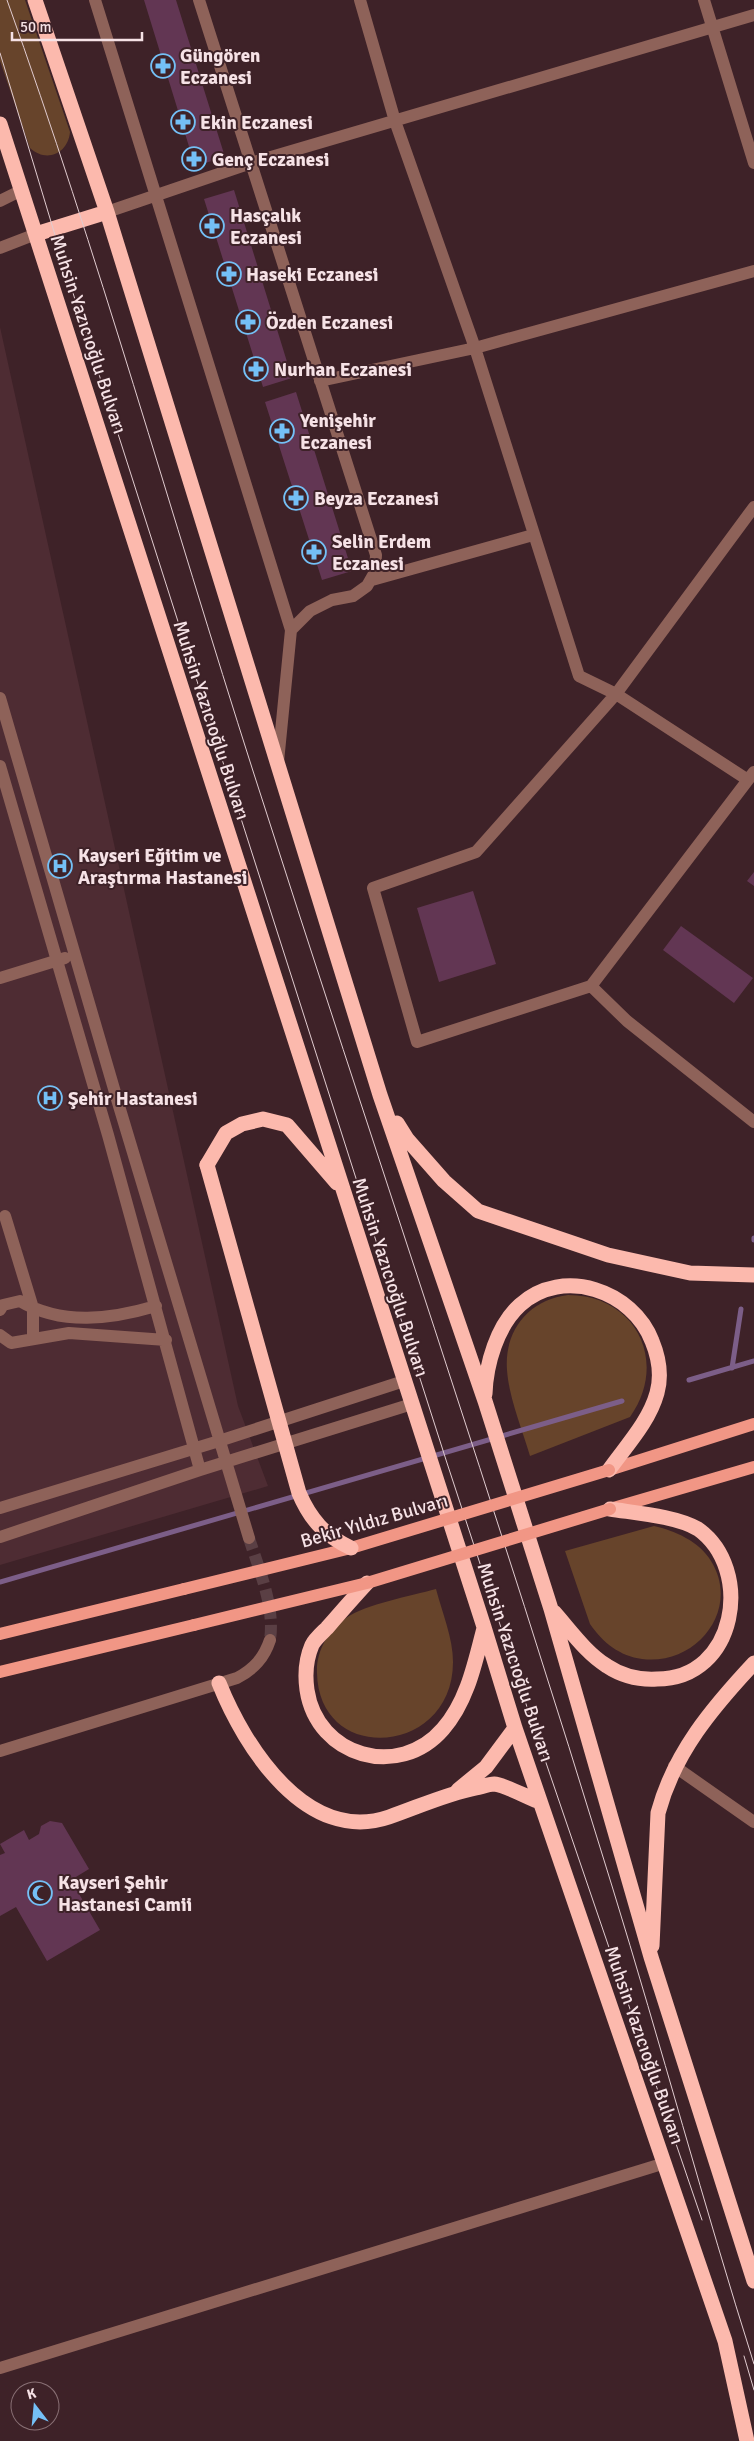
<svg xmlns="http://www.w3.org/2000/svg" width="754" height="2441" viewBox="0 0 754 2441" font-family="Signika,sans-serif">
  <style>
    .built { fill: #4e2c33 }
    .green { fill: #67442b }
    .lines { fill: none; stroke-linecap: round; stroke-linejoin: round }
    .stream { stroke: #7c5e88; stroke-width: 5 }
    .building { fill: #623653 }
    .minor-tunnel { stroke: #5a3f44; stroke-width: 12; stroke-dasharray: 12 6; stroke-linecap: butt }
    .minor { stroke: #8e6259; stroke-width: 12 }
    .major { stroke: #f19685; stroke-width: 12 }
    .highway { stroke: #fcb9ad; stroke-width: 15 }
    .tram { stroke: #e1ccd0; stroke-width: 1 }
    .major-bridge { stroke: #f19685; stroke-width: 12 }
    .highway-bridge { stroke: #fcb9ad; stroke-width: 15 }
    .labels { text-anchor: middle; stroke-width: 4; stroke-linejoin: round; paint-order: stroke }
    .poi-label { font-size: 19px; font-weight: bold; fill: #f6e2e6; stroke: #3e2228; text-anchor: start }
    .street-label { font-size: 19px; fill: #f6e2e6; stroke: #3e2228 }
  </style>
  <rect width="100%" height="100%" fill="#3e2228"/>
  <!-- built -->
  <path class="built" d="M0,327L238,1406L268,1486L0,1565Z"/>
  <!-- green -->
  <path class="green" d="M0,0H25L70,132C68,154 46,163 30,148L0,61Z
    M568,1295C636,1295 669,1362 630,1417L530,1456C522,1429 509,1398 507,1370C504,1330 529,1300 568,1295Z
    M654,1526C675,1531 699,1541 711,1561C741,1609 697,1666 642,1659C620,1656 603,1643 590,1624L565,1551Z
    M436,1589C442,1612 453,1638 453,1662C453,1756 319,1766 317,1673C316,1651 328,1631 346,1618C366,1604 411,1596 436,1589Z"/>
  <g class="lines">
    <!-- stream -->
    <path class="stream" d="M754,1240V1238
      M732,1368L741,1309
      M689,1380L754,1361
      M0,1582L622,1401"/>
  </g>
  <!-- building -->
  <path class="building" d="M144,0H176L225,157L195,166Z
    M234,190L292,378L263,387L204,199Z
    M296,392L352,571L322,580L265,402Z
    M754,872V886L747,881Z
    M473,891L496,964L439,982L417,908Z
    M681,926L753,978L734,1003L663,950Z
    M50,1821L62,1823L89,1869L71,1880L100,1930L47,1961L16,1907L0,1916V1855L5,1853L0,1844L24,1830L29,1840L39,1834L41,1826Z"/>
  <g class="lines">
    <!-- minor-tunnel -->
    <path class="minor-tunnel" d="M249,1538C259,1570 275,1606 270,1640"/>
    <!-- minor -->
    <path class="minor" d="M95,0L291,630
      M199,0L376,555L375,572L367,586L353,596L332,600L310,611L291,630L278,762
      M704,0L754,163
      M0,201L22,190
      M107,212L251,163L754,15
      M0,248L36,234
      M754,271L475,348L579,676L616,694L476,852L373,888L417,1042L591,986L754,772
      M320,381L475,348L395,121L360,0
      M372,580L533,535
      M0,698L119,1106L249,1538
      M0,766L108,1135L200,1470
      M748,780L616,694L754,507
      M0,978L65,958
      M591,986L627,1021L754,1122
      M5,1216L33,1308V1339
      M0,1310L3,1305L20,1301C62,1326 112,1319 156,1306
      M0,1335L11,1343L69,1333L166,1340
      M0,1508L219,1441L404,1381
      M0,1537L200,1470L412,1404
      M0,1751L237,1678C254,1669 264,1658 270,1640
      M674,1766L754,1822
      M0,2368L665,2163"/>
    <!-- major -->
    <path class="major" d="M609,1470L754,1424
      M610,1509L754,1467
      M0,1634L184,1589
      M0,1672L194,1625"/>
    <!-- highway -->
    <path class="highway" d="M35,0L107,212L380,1095L485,1401L551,1609L651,1957L754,2281
      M0,124L484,1627L515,1728L725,2341L747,2441
      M36,234L107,212
      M397,1123L407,1139L444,1181L478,1211L608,1255L690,1273L754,1275
      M207,1165L226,1133L242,1124L263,1119L287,1125L337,1183
      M485,1394C486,1364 497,1326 520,1305C563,1266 633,1291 652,1341C659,1358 662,1375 657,1393C649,1422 626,1446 609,1470
      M367,1583C353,1598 340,1613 327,1628C322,1633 315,1639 312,1645C306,1659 305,1676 307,1690C317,1757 399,1780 443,1729C467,1702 475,1663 484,1628
      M554,1612C570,1630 586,1653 607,1666C622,1676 640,1680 657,1679C737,1679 754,1569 698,1529C676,1516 635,1513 610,1509
      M219,1683C245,1748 307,1845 389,1817C418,1807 446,1794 476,1788C481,1787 489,1784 494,1784C506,1785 528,1798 540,1802
      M458,1790L486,1767L515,1728
      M652,1946L658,1813C674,1753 712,1708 754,1663"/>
    <!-- tram -->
    <path class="tram" d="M7,0C98,254 171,514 253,771C372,1143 498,1513 612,1886C661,2045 704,2206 754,2364
      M0,53L65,268L447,1463L528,1710L702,2220
      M744,2356L754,2390"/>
    <!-- major-bridge -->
    <path class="major-bridge" d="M184,1589L351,1548L609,1470
      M194,1625L367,1583L610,1509"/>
    <!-- highway-bridge -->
    <path class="highway-bridge" d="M207,1165L299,1493C310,1519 325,1536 351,1548"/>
  </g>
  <!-- icons -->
  <defs>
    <g id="pharmacy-ring" transform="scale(1.25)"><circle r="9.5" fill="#3e2228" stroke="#74c0f6" stroke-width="1.5"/><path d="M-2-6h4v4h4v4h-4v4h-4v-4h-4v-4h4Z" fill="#74c0f6"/></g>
    <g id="hospital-ring" transform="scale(1.25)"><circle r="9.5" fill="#3e2228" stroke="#74c0f6" stroke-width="1.5"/><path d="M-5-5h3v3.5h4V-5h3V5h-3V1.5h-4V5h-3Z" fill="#74c0f6"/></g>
    <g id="mosque-ring" transform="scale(1.25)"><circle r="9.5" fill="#3e2228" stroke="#74c0f6" stroke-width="1.5"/><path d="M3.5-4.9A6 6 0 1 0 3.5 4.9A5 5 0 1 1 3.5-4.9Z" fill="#74c0f6"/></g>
  </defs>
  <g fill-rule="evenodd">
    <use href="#pharmacy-ring" x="163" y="66"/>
    <use href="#pharmacy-ring" x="183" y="122"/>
    <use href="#pharmacy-ring" x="194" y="159"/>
    <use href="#pharmacy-ring" x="212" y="226"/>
    <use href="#pharmacy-ring" x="229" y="274"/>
    <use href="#pharmacy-ring" x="248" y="322"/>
    <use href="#pharmacy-ring" x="256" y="369"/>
    <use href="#pharmacy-ring" x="282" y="431"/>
    <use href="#pharmacy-ring" x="296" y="498"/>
    <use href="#pharmacy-ring" x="314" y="552"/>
    <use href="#hospital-ring" x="60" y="866"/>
    <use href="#hospital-ring" x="50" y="1098"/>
    <use href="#mosque-ring" x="40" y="1893"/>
  </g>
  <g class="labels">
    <!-- poi labels -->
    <g class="poi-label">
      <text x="180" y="62">Güngören<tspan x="180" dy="22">Eczanesi</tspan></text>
      <text x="200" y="129">Ekin Eczanesi</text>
      <text x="212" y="166">Genç Eczanesi</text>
      <text x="230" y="222">Hasçalık<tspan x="230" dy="22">Eczanesi</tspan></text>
      <text x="246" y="281">Haseki Eczanesi</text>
      <text x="266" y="329">Özden Eczanesi</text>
      <text x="274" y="376">Nurhan Eczanesi</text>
      <text x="300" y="427">Yenişehir<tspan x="300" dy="22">Eczanesi</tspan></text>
      <text x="314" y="505">Beyza Eczanesi</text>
      <text x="332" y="548">Selin Erdem<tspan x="332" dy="22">Eczanesi</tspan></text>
      <text x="78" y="862">Kayseri Eğitim ve<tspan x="78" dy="22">Araştırma Hastanesi</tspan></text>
      <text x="68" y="1105">Şehir Hastanesi</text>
      <text x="58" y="1889">Kayseri Şehir<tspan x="58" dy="22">Hastanesi Camii</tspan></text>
    </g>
    <!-- street labels -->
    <g class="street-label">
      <text transform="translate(89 334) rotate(72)" y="7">Muhsin Yazıcıoğlu Bulvarı</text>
      <text transform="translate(212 720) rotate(72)" y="7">Muhsin Yazıcıoğlu Bulvarı</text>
      <text transform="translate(391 1277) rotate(72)" y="7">Muhsin Yazıcıoğlu Bulvarı</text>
      <text transform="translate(374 1520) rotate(-16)" y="7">Bekir Yıldız Bulvarı</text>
      <text transform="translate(516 1662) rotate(72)" y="7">Muhsin Yazıcıoğlu Bulvarı</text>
      <text transform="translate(645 2045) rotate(71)" y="7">Muhsin Yazıcıoğlu Bulvarı</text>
    </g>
  </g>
  <!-- north arrow -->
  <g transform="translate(35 2406) rotate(344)"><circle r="24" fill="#3e2228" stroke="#886f74"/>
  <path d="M0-4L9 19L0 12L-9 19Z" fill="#74c0f6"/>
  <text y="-8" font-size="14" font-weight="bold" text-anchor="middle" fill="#f6e2e6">K</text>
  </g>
  <!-- scale -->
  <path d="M12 32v8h130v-8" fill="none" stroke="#f6e2e6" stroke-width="2.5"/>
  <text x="20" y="32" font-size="15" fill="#f6e2e6" stroke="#3e2228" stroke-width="4" paint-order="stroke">50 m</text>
</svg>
